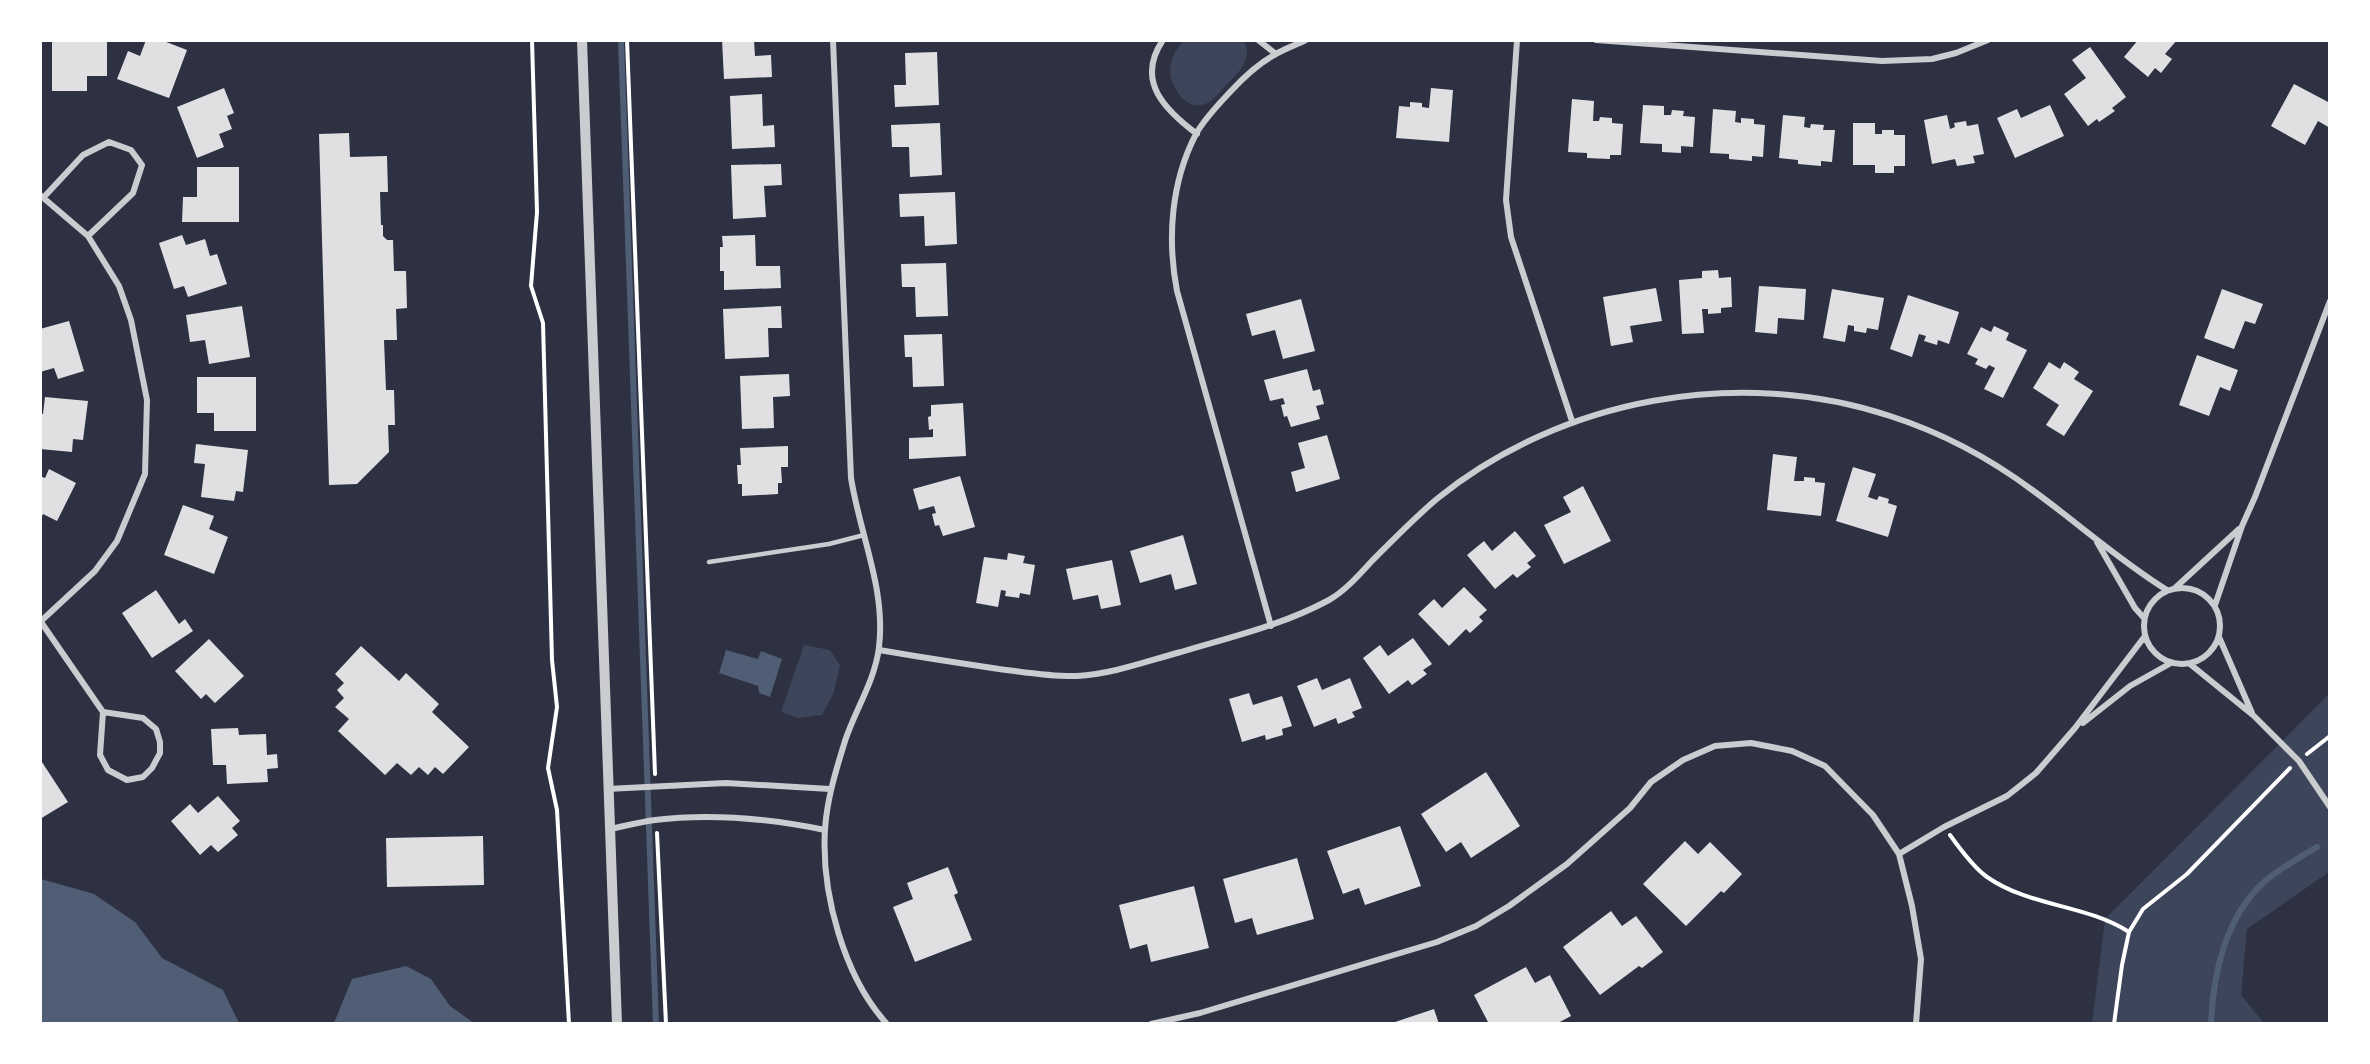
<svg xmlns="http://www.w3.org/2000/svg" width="2370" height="1064" viewBox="0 0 2370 1064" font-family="Raleway,sans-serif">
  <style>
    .green { fill: #3c4559 }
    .water { fill: #4f5d75 }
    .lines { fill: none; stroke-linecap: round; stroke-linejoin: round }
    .stream { stroke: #4f5d75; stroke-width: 6 }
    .building { fill: #e0e0e3 }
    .path { stroke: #fff; stroke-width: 4 }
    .service { stroke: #caccd0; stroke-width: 4.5 }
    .minor { stroke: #caccd0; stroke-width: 6 }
    .tertiary { stroke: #caccd0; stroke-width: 10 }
  </style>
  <rect width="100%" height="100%" fill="#2d3142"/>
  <!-- green -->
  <path class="green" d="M1184,41H1244C1247,47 1248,51 1246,58C1243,69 1235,76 1227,84C1222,89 1217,97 1211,101C1191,114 1176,95 1171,78C1168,64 1174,50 1184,41Z
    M804,645L830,650L840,665L834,692L822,715L798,718L781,712Z
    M2329,694V872L2247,929L2241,995L2264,1023L2092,1024L2105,919Z"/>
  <!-- water -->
  <path class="water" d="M726,650L758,659L761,651L782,659L770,697L759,693L758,686L719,673Z
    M41,879L94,894L135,922L162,958L223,990L239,1023H41Z
    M406,966L431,979L450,1006L474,1023H334L352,979Z"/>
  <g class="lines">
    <!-- stream -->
    <path class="stream" d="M621,40L656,1024
      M2211,1024C2213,975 2225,918 2263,883C2278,869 2299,858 2317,847"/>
  </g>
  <!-- building -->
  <path class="building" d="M52,40H107V76H87V91H52Z
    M146,40H161L187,50L169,98L117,79L128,51L140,56Z
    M722,40H754L755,56L771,55L772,77L724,79Z
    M2138,40H2177L2165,54L2172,59L2161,73L2155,68L2148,77L2124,57Z
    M2090,47L2126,97L2112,108L2115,111L2099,122L2097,119L2088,126L2064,94L2086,78L2072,60Z
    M937,52L939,105L895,107L894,85H906L905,53Z
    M2294,84L2330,103V128L2318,121L2305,145L2271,126Z
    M224,88L234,113L227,116L232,129L219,134L224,147L197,158L177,107Z
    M1431,88L1453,90L1449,142L1396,138L1399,106L1410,107V102L1422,103V107L1429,108Z
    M762,94L763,126L774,125L775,147L732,149L730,96Z
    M1572,99L1594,101L1593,121H1599L1600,117L1612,118V123L1623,124L1621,155H1610V159L1587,158V153L1568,152Z
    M1643,105L1664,106V115H1671L1672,110L1684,111L1683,116L1695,117L1693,147L1681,146V153L1662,152V144L1640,143Z
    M2050,105L2064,136L2015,158L1997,118L2017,109L2021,118Z
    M1713,109L1736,111L1735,122L1741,123V118L1754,119V124L1765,125L1763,157L1752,156V161L1729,159V154L1710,153Z
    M1783,115L1805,117L1804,127L1810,128L1811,124L1824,125L1823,130H1835L1832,162L1821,161V166L1798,164V160L1779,158Z
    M1947,115L1950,129L1955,127L1954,123L1966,121L1967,126L1978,124L1984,154L1973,156L1975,163L1957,166L1955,159L1932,164L1924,120Z
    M940,123L942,175L910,177L909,147H892L891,125Z
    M1853,123H1875V134H1882V130H1894V135H1905V166H1894V173H1875V165H1853Z
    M349,133L350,157L387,156L388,192H380L381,225H383V236L387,240H393L394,271H406L407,308L396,309L397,340H384L386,390H394L395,425H388L389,452L357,484L329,485L319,134Z
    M781,164L782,185L764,186L766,217L733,219L731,165Z
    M197,167H239V222H182L183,197H197Z
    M955,192L957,244L925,246L924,216L900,217L899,194Z
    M182,235L186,245L205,239L210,256L217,254L227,284L188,297L184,286L174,289L159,243Z
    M755,235L756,266H780L781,288L724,290V271H720V247H723L722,236Z
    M946,263L948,316L916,317L915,287H902L901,264Z
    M1718,270L1719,278L1731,277L1732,307L1721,308V313L1708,314V309H1702L1704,333L1682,334L1679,280L1702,278V271Z
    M1759,286L1806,289L1804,320L1778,318L1777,334L1755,332Z
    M1656,288L1662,321L1630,326L1633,342L1611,346L1603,297Z
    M1832,289L1884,298L1878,330L1867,328L1866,333L1854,331V326L1848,325L1845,342L1823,338Z
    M2222,289L2263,304L2255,324L2245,321L2234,349L2204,338Z
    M1908,295L1959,312L1949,344L1938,340L1937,345L1924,341L1926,336L1919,334L1912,357L1890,349Z
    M1301,299L1315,351L1283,359L1275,330L1252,336L1246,314Z
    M242,306L250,357L209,364L205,340L190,342L186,315Z
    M781,306L782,328H768L769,357L725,359L723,309Z
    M69,321L84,371L58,379L54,368L40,372V329Z
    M1994,326L2009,333L2006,340L2027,350L2003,398L1984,389L1995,368L1989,365L1986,369L1975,364L1978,359L1967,354L1981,327L1991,332Z
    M942,334L944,386L913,387L912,357H905L904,335Z
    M2197,355L2238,370L2230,391L2220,387L2209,416L2179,405Z
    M2049,362L2060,369L2064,362L2079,372L2074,379L2093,391L2064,436L2046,425L2059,405L2033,388Z
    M1307,369L1313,391L1320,389L1324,404L1316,406L1320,419L1291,427L1287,416L1284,417L1281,405L1285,404L1283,398L1270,401L1264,380Z
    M789,374L790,396L773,397L774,428L742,429L740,376Z
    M197,377H256V431H214V413H197Z
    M45,397L88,401L83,440L73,439L72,452L40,449V414H43Z
    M963,403L966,456L909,459V438L933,437V429L929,430L928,417L931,416V405Z
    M1327,435L1340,479L1296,492L1291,472L1305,468L1298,443Z
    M196,444L248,450L243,492L236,491L234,501L201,497L205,464L194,463Z
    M788,446V467H781L782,483H778V494L742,496V484H738L737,465H741L740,448Z
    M1773,454L1797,457L1794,481H1804V477L1815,478V482L1825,483L1821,516L1767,510Z
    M1853,467L1876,474L1868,497L1877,500L1879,496L1889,499L1888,503L1897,506L1888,537L1836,521Z
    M49,469L76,483L57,521L43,514L40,520V476L45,478Z
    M960,476L975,527L943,536L939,525L935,526L932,514L936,513L934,506L919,510L913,489Z
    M1583,486L1611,541L1564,564L1544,525L1571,512L1563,497Z
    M183,505L214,516L209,529L228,537L214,574L164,555Z
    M1515,531L1536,556L1527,563L1531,567L1517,578L1513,574L1495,589L1467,555L1484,541L1492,551Z
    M1183,535L1197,584L1175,590L1171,574L1140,583L1130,551Z
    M1008,553L1025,556L1023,563L1035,565L1030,595L1020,593L1019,598L1005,596L1006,591L1001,590L998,607L976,603L984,557L1007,560Z
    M1112,560L1121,605L1101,609L1098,595L1073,600L1066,569Z
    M1464,587L1487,610L1479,617L1483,621L1470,633L1466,629L1449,646L1418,614L1434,599L1442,608Z
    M156,590L179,624L185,619L193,631L152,658L122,613Z
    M1413,638L1432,664L1423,670L1427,674L1412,685L1408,680L1389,694L1363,658L1380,645L1388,656Z
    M209,639L244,676L215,703L206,694L201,699L175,671Z
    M361,646L399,681L406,673L439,704L432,712L469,747L443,774L435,767L428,775L419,767L411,775L397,763L385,775L338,731L349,719L335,707L344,698L337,690L344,683L335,674Z
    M1317,678L1322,690L1350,678L1362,708L1352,712L1355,717L1338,724L1336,718L1314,727L1297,686Z
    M1249,693L1253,705L1282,696L1292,726L1282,729L1283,735L1266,740L1265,735L1242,742L1229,699Z
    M238,728L239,735L266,734L267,755L277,754L278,768L267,769L268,782L227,784L226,765H213L211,729Z
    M40,759L68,802L40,819Z
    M1486,772L1520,826L1471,858L1461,842L1446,852L1421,814Z
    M218,796L240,821L232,828L238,835L218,852L211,845L200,855L171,821L190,804L198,813Z
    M1400,826L1421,886L1365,905L1359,888L1343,894L1327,851Z
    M483,836L484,885L387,887L386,838Z
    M1685,841L1698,854L1710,842L1742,874L1724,893L1721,891L1686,926L1643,884Z
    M1297,858L1314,919L1257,935L1252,918L1235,923L1223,879Z
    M948,867L958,893L954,895L972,940L915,962L893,907L913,899L907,883Z
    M1194,886L1209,948L1151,962L1147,944L1130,949L1119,905Z
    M1611,911L1622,926L1636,916L1663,952L1642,968L1639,966L1600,995L1563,947Z
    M1526,967L1535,983L1550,975L1571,1016L1556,1024H1489L1474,995Z
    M1434,1009L1439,1024H1392V1023Z"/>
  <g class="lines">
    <!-- path -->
    <path class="path" d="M532,40L537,212L531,286L543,323L552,660L557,707L548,768L557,810L569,1024
      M627,40L655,774
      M2307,754L2330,736
      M657,833L666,1024
      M1950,835C1960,849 1973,867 1987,877C2030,907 2085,904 2129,932
      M2114,1024L2122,965L2129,932L2143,909L2187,874L2290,768"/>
    <!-- service -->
    <path class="service" d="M709,562L829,544L864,535"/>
    <!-- minor -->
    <path class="minor" d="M833,40L851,478C860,535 886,589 879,647C875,681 855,710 845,741C836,770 827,799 825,829C821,893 844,977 887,1024
      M1163,40C1135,81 1165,110 1197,134
      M1258,40L1276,54
      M1517,40L1506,200L1511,237L1572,421
      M1596,40L1882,61L1932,59L1956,53L1988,40
      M40,195L88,236L119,286L131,320L147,400L145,474L117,541L95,571L40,622
      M44,197L83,155L109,142L131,150L142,165L133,193L88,236
      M2097,542L2135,608L2144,618
      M2144 626a38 38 0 1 1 76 0a38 38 0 1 1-76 0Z
      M2175,588L2239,529
      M2215,605L2242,526L2255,497L2330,301
      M41,622L103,712L100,755L108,770L127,780L143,777L152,768L160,753V742L156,729L143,718L103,712
      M1271,626L1177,291C1167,239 1171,182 1196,134C1205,118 1218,105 1231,91C1244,77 1259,63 1276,54C1286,48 1296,45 1306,40
      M2219,637L2252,713
      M879,650C919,657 959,663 999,669C1024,672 1051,677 1077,676C1113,674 1147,661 1181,652C1231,637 1283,625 1329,600C1345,591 1359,575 1371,562C1393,540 1414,518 1438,498C1562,398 1739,366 1890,416C1943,433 1991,459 2035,492C2079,524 2120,561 2167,590
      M2190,664L2254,716L2299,761L2330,807
      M2083,723L2130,686L2171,663
      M607,789L726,783L830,789
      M610,829C625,826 640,822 655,820C711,813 771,819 825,830
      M1899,854L1944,827L2007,796L2036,773L2075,728L2145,636
      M1151,1024L1200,1013L1437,942L1476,926L1509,906L1567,864L1630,808L1651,782L1683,760L1715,746L1751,743L1792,751L1825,766L1873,815L1899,854L1912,906L1921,959L1916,1024"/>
    <!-- tertiary -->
    <path class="tertiary" d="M582,40L617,1024"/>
  </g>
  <!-- border -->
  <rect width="2370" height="1064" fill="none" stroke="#ffffff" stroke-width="84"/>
</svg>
